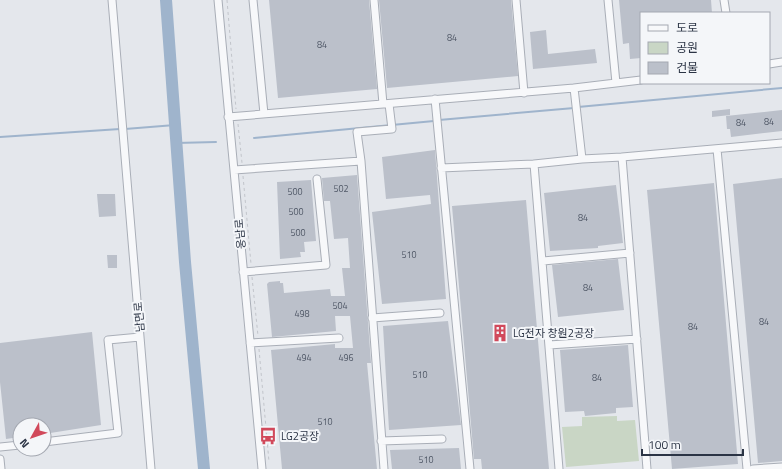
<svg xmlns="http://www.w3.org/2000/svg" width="782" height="469" viewBox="0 0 782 469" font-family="'Titillium Web','Noto Sans KR',sans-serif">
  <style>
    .green { fill: #c9d6c5 }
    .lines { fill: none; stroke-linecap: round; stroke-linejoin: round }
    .stream { stroke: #9fb4cc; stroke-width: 2 }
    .river { stroke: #9fb4cc; stroke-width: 12 }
    .building { fill: #bbc0ca }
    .minor-casing { stroke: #a9aeb7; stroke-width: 9 }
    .path { stroke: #c2c5cb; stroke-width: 1; stroke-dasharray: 3 3; stroke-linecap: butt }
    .minor { stroke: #f7f8fa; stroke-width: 7 }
    .labels { text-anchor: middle; stroke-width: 4; stroke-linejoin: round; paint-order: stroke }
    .number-label { font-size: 9px; fill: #4f5766 }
    .street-label { font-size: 11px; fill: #2b3445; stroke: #f4f6f9 }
    .poi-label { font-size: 11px; fill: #2b3445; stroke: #f4f6f9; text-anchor: start }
  </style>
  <rect width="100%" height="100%" fill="#e4e7ec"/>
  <!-- green -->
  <path class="green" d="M617,416V421L635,420L639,461L566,467L562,427L582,426V417Z"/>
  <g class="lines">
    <!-- stream -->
    <path class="stream" d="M578,107L782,88
      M439,120L574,108
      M125,129L175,125
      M0,137L120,129
      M254,138L434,121
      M176,143L216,142"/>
    <!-- river -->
    <path class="river" d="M166,0L185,262L204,469"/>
  </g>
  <!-- building -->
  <path class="building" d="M269,0H369L377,89L278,98Z
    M379,0H511L518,76L387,88Z
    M619,0H711L712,13H641V58L630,59L629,43L623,44Z
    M546,30L548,54L595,49L597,63L533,69L530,32Z
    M730,109V115L712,117V111Z
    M782,110V131L731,137L730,129H727L726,116Z
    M435,150L446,299L382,304L372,212L431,204L430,195L386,199L382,157Z
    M357,175L371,363H367L377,469H282L271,350L335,344V348H353L350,316H335L336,331L272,337L267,284L269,282L280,281V283H283L284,293L330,289L331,296H345L342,268H350L348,238L334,239L330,201H324L322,178Z
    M782,178V461L758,463L733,184Z
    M311,180L316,241L304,242L305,252H300L301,257L280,259L277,182Z
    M714,183L738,464L672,469L647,190Z
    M616,185L623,243L598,246V248L550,251L544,193Z
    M97,194H115L116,216L99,217Z
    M526,200L549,469H482L481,459H474L452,206Z
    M107,255H117V268H108Z
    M618,259L624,310L558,317L552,265Z
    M448,321L461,425L389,430L383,326Z
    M92,332L101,425L44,434V425H20V437L6,439L0,382V343Z
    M628,345L633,407L616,408V413L585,416L584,411L565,412L560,350Z
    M459,448L461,469H392L390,450Z"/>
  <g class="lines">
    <!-- minor casing -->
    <g class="minor-casing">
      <path id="minor" d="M112,0L151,469
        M218,0L262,469
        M253,0L264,114
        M374,0L383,104
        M516,0L524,93
        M608,0L616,83
        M724,0L726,13
        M769,64L782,62
        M435,99L470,469
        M228,117L574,88
        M717,149L747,469
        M622,157L782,143
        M582,159L622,157L647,469
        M441,168L534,164
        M234,170L361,161
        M543,261L630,253
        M243,272L326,265L317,179
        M372,318L440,313
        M250,343L339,338
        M549,345L637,339
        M381,441L442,439
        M44,442L118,433L108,340L140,337
        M0,447L20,445
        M0,459L1,469
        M384,469L361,161L357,132L392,129L389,104
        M559,469L534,164L582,159L574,88L641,80
        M753,469L782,467"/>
    </g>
    <!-- path -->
    <path class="path" d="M227,0L236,109
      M238,124L242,163
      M243,176L251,264
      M252,277L258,336
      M259,349L269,462"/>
    <!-- minor -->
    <use href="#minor" class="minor"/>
  </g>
  <!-- icons -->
  <defs>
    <g id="building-bare" transform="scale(1.38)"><path d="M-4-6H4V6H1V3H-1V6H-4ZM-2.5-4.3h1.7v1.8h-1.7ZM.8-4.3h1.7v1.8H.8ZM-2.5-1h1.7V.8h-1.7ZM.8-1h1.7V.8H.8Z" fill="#d1495b" stroke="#f4f6f9" stroke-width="2.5" paint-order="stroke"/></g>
    <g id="bus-bare" transform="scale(1.38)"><path d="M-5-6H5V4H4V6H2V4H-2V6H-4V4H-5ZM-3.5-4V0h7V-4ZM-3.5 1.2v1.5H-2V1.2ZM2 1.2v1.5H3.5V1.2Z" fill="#d1495b" stroke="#f4f6f9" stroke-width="2.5" paint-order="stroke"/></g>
  </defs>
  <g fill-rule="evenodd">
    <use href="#building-bare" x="500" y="333"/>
    <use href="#bus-bare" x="268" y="436"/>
  </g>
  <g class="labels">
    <!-- number labels -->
    <g class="number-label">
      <text x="452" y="41">84</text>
      <text x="322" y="48">84</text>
      <text x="769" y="125">84</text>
      <text x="741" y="126">84</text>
      <text x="341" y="192">502</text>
      <text x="295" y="195">500</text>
      <text x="296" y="215">500</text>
      <text x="583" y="221">84</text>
      <text x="298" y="236">500</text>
      <text x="409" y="258">510</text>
      <text x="588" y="291">84</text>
      <text x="340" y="309">504</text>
      <text x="302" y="317">498</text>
      <text x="764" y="325">84</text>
      <text x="693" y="330">84</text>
      <text x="304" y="361">494</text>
      <text x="346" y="361">496</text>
      <text x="420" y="378">510</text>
      <text x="597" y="381">84</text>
      <text x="325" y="425">510</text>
      <text x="426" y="463">510</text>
    </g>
    <!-- street labels -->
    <g class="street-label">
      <text transform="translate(240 234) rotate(-95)" y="4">웅남로</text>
      <text transform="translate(139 317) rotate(-95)" y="4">남면로</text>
    </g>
    <!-- poi labels -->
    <g class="poi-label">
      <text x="513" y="337">LG전자 창원2공장</text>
      <text x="281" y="440">LG2공장</text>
    </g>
  </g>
  <!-- legend -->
  <rect x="640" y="12" width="130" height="72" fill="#f4f6f9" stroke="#a4a8b1"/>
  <rect x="648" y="25" width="20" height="6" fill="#f7f8fa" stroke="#a4a8b1"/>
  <text x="676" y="32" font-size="12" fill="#2b3445">도로</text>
  <rect x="648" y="42" width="20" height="12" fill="#c9d6c5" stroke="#a4a8b1"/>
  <text x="676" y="52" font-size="12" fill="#2b3445">공원</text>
  <rect x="648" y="62" width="20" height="12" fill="#bbc0ca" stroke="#a4a8b1"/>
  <text x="676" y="72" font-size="12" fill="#2b3445">건물</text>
  <!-- north arrow -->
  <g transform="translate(32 437) rotate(230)"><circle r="19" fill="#f4f6f9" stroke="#a4a8b1"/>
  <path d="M0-3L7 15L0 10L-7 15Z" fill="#d1495b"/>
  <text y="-6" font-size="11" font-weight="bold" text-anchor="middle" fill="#2b3445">N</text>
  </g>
  <!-- scale -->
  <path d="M642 449v6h101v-6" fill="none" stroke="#2b3445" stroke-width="2"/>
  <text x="648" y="449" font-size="12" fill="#2b3445" stroke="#f4f6f9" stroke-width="3" paint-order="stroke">100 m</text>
</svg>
